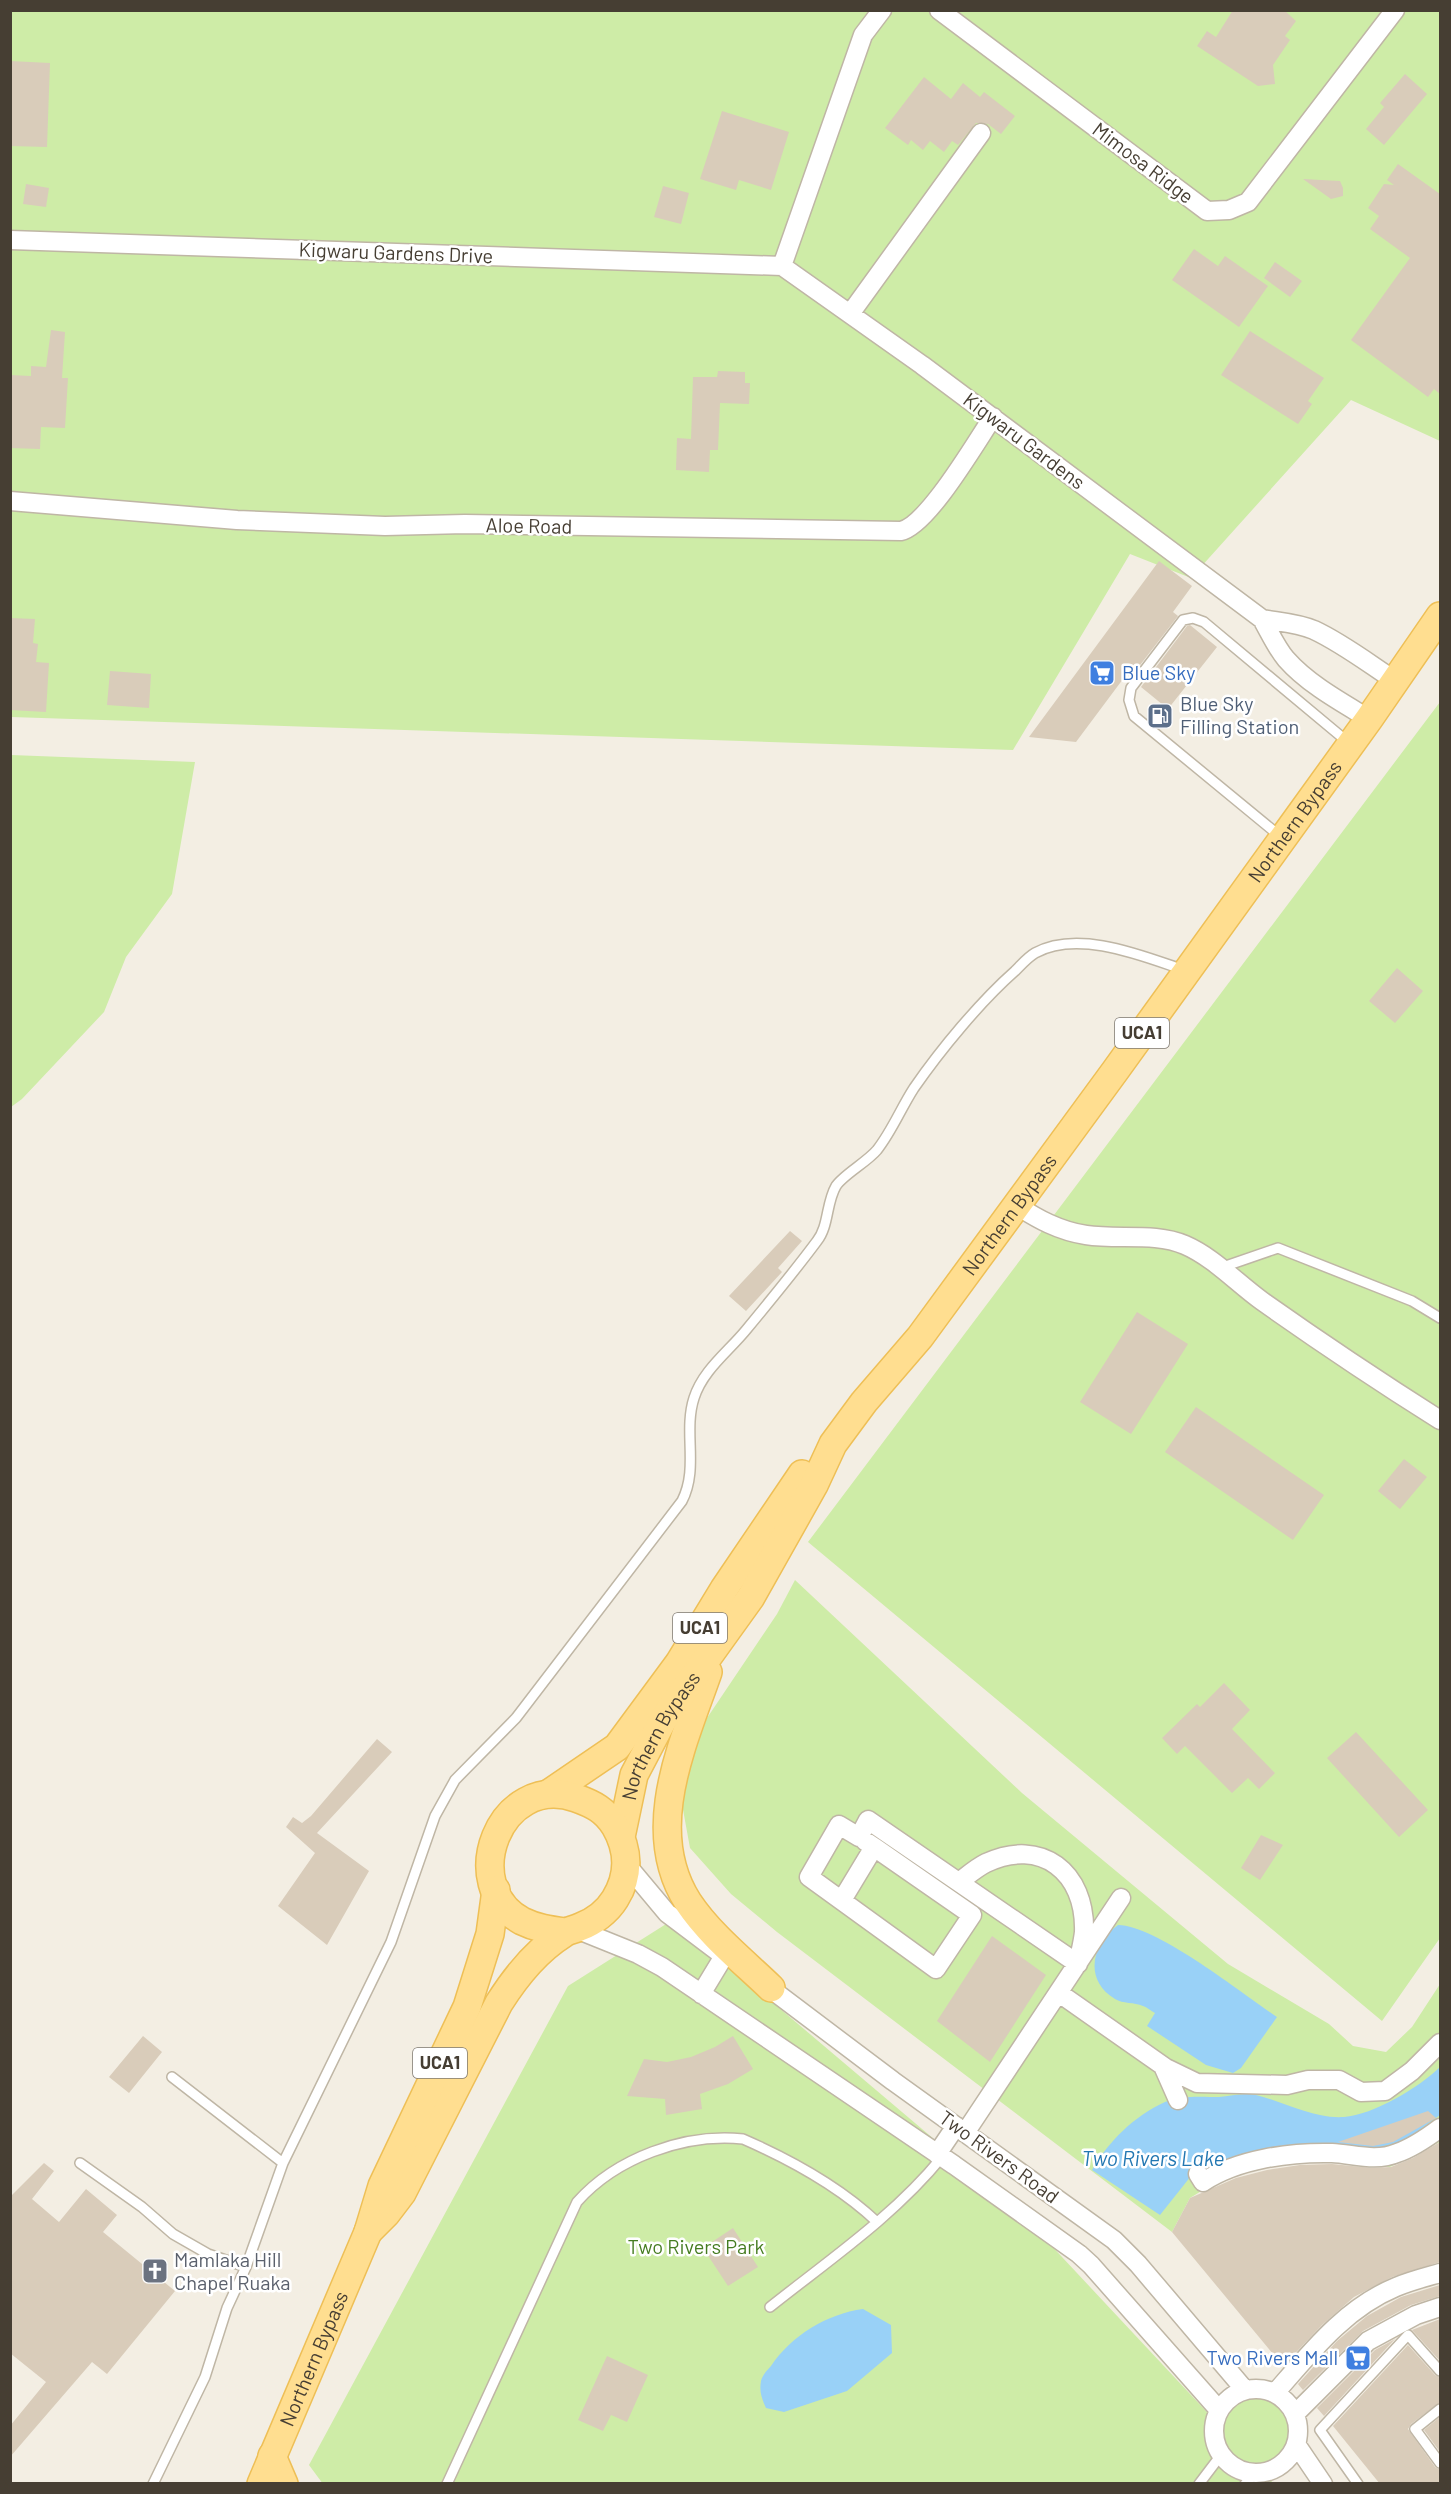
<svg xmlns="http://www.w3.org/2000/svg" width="1451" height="2494" viewBox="0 0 1451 2494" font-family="Barlow,sans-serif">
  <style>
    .green { fill: #ceeca7 }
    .water { fill: #99d1f7 }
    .building { fill: #d9ccba }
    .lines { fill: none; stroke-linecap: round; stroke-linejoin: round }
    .lane-casing { stroke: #bfb6a5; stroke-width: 12 }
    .street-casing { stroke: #bfb6a5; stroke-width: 21 }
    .primary-casing { stroke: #eebf56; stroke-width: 30 }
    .lane { stroke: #fff; stroke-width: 9 }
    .street { stroke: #fff; stroke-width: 18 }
    .primary { stroke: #ffde90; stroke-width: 27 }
    .labels { text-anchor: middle; stroke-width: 5; stroke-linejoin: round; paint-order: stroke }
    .shield { fill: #fff; stroke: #7e7870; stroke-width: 1.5 }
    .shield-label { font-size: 18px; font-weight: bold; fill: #463e33 }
    .street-label { font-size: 20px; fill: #463e33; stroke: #fff }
    .shop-label { font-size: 20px; fill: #366cbe; stroke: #fff; text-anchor: start }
    .service-label { font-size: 20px; fill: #4e5e75; stroke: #fff; text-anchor: start }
    .park-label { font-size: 20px; fill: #457c21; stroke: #fff }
    .worship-label { font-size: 20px; fill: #5b616d; stroke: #fff; text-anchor: start }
    .water-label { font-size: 21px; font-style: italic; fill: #2277b2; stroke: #fff }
  </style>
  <rect width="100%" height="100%" fill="#f3eee3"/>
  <!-- green -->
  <path class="green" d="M11,11H1440V441L1351,400L1191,578L1130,554L1013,750L11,717Z
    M1440,702V1938L1382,2021L808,1542Z
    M11,755L195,762L172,894L126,957L104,1012L22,1099L11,1107Z
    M795,1580L1022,1793L1228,1964L1329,2024L1353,2046L1386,2052L1412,2027L1440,1984V2142L1390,2167L1332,2161L1260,2166L1211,2185L1190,2198L1172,2232L777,1932L731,1894L690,1848L682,1804L687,1769L707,1718L777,1614Z
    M674,1919L1019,2211L1220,2426C1246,2343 1342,2446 1258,2466L1274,2484H323L309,2465L568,1986Z"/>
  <!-- water -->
  <path class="water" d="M1118,1925C1158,1926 1241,1993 1277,2017L1241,2068L1233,2073L1206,2065L1147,2026L1155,2013C1151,2011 1147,2007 1143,2006C1134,2002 1123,2004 1115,1999C1083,1980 1092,1943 1118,1925Z
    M1440,2067V2115L1404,2141L1376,2148L1355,2147L1240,2155L1191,2176L1160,2215L1092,2170C1109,2141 1134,2116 1165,2102C1181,2095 1202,2097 1219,2097C1231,2096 1244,2092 1256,2095C1285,2102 1313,2119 1344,2117C1373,2115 1420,2087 1440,2067Z
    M863,2309L891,2325L892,2353L847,2391L784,2412L766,2408C762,2399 759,2392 761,2381C762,2376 767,2370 771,2366C792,2335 827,2314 863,2309Z"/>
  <!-- building -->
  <path class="building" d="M1233,10H1284L1296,21L1285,36L1290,40L1273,65L1275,84L1258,86L1197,46L1207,31L1216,37Z
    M10,61L50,63L47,147L10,146Z
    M1405,74L1427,94L1384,145L1366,129L1384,107L1380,103Z
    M924,77L951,99L963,83L980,97L984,92L1015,116L1001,134L988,124L976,123L958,145L952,141L944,152L930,141L923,150L911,140L908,145L885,128Z
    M722,111L789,132L771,190L739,180L736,190L700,179Z
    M1398,164L1440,194V394L1434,389L1428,397L1351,340L1410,258L1370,229L1379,216L1368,208L1384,184L1394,185L1387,180Z
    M1303,179L1340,181L1343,188V196L1331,199Z
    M26,184L49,188L46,207L23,204Z
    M663,186L689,193L681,224L654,217Z
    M1194,249L1218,266L1225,256L1268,286L1239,327L1172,280Z
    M1275,262L1302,281L1290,297L1264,278Z
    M51,330L65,332L62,378H68L65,428L41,427L40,449L10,448V375L31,376V366L46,367Z
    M1250,331L1324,378L1308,401L1312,404L1298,424L1221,375Z
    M718,371L745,372V383H750L749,404L720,403L718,450H710L709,472L676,470L677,438L691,439L693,377H717Z
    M1159,561L1192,586L1173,612L1178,616L1130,678L1126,675L1076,742L1029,737Z
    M10,618L35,619L33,643L38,644L36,662L49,663L46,712L10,710Z
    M1190,625L1217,647L1168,709L1141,687L1187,626Z
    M110,671L151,674L149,708L107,705Z
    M1397,968L1423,991L1395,1023L1369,1001Z
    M790,1231L802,1241L778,1268L782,1272L746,1311L729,1296Z
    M1137,1312L1188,1344L1131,1434L1080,1402Z
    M1196,1407L1324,1495L1293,1540L1165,1452Z
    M1404,1459L1427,1477L1400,1509L1378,1491Z
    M1224,1683L1250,1710L1232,1729L1275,1773L1259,1789L1248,1778L1232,1793L1185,1746L1177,1754L1162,1738L1197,1704L1200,1707Z
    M1356,1732L1428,1810L1399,1837L1327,1758Z
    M377,1739L392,1752L317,1833L369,1871L327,1945L278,1906L315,1853L286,1827L293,1817L302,1823L311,1816Z
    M1261,1835L1283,1845L1260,1880L1241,1868Z
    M992,1936L1046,1975L990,2062L937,2021Z
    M143,2036L162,2052L129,2093L109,2077Z
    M733,2036L753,2069L728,2084L700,2094L702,2109L666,2115L665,2099L627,2096L644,2059L667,2062L691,2057L715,2047Z
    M1428,2111L1436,2118L1393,2142L1373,2146L1338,2142Z
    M1440,2142V2262L1392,2277L1354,2297L1322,2325L1283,2366L1172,2232L1190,2198L1236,2178L1267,2170L1300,2165L1332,2164L1372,2168L1391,2167L1413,2158Z
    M44,2163L54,2171L32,2199L59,2222L86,2189L117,2215L103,2232L175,2291L107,2374L92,2362L10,2457V2426L46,2382L10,2353V2197Z
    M733,2228L758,2267L728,2286L703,2248Z
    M1440,2285V2296L1411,2305L1363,2331L1303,2390L1298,2384L1337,2341L1367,2316L1401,2297Z
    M1440,2319V2361L1412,2330Z
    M1395,2339L1324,2416L1317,2408L1375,2350Z
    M1408,2345L1435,2375L1440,2378V2402L1411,2424L1408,2429L1435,2467L1440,2470V2484H1380L1333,2426Z
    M607,2356L648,2375L627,2422L611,2415L603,2431L578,2420Z
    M1440,2417V2452L1424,2430Z"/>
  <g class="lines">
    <!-- lane casing -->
    <g class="lane-casing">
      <path id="lane" d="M1281,837L1134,716L1129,700L1131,688L1183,620L1193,618L1204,622L1349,743
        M1220,1268L1278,1248L1412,1301L1440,1318
        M172,2077L283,2163
        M80,2163L142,2207L173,2234L208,2254L246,2267L227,2308L205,2377L153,2484
        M246,2267L283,2163L391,1942L435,1816L455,1780L516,1718L682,1501C699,1468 683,1432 694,1398C703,1370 728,1352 746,1330C770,1301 794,1272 817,1241C829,1226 826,1203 836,1186C843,1175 867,1162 877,1150C892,1131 901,1108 914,1088C941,1049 980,1002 1015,971C1021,965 1028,957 1035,953C1078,929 1143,956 1184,970
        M770,2307C829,2260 894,2216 942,2157
        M1440,2409L1415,2429L1440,2463
        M447,2484L577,2202C616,2158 684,2133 743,2139C791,2160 839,2186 877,2222
        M1199,2484L1221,2455
        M1245,2484L1255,2473
        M1358,2484L1320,2430L1408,2335L1440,2371"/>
    </g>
    <!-- street casing -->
    <g class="street-casing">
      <path id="street" d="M939,10L1207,211L1229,210L1248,202L1395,10
        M10,240L782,266
        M782,266L922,365L1262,619C1279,622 1298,623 1314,630C1342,643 1368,663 1394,680
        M782,266L863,35L882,10
        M850,314L981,133
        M10,501L237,520L385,526L465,524L901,531C928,525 976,442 993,417
        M1262,619C1270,633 1276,647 1286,659C1308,684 1341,702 1369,719
        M1016,1205C1038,1219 1059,1231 1086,1235C1118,1240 1155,1232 1185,1245C1213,1257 1237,1283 1262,1301C1320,1342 1380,1382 1440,1420
        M874,1847L972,1915L936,1969L809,1877L839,1825L859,1837L868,1820L1078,1964C1080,1953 1083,1942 1084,1932C1086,1872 1041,1837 986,1863C976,1868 967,1876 959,1882
        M626,1864L667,1913L720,1953
        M842,1900L874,1847L865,1841
        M576,1929L638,1954L662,1967L954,2165L1079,2254L1091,2265L1219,2410
        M763,1983L893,2081L1114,2240L1138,2264L1245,2390
        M1059,1993L1166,2068L1197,2083L1287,2085L1308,2080H1339L1361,2092L1385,2091L1412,2071L1440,2043
        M701,1994L724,1956
        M1163,2066L1178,2100
        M965,2133L1121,1898
        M937,2154L956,2126
        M1198,2174L1203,2182C1238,2159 1290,2152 1332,2153C1353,2154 1376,2162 1397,2153C1412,2148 1428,2137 1440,2128
        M1214 2431a42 42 0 1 1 84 0a42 42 0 1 1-84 0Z
        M1275,2393C1310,2353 1345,2308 1396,2287C1410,2281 1426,2277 1440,2273
        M1295,2414L1368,2341L1416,2315L1440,2307
        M1296,2444L1323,2484"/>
    </g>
    <!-- primary casing -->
    <g class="primary-casing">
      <g id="primary">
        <path d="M708,1672C683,1744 642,1830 688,1902C710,1935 743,1961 771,1988"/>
        <path d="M548,1794L617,1747L679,1663L724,1589L802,1474"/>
        <path id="s1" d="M621,1837L634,1775L664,1718L751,1597L814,1485L833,1444L864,1402L920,1337L1115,1071L1369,719L1440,616"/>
        <path d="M368,2232L386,2214L402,2193L499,2003C516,1976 536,1951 563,1934C568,1930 574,1930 580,1927C593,1922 607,1912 615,1899C630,1875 629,1850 615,1826C605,1810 593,1804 576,1798C499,1772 457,1886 522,1921C536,1928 550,1930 565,1932"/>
        <path d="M272,2456L284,2484"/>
        <path id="s2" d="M261,2484L368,2232L382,2186L467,2007L490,1934L496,1890"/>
      </g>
    </g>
    <!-- lane -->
    <use href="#lane" class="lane"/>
    <!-- street -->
    <use href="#street" class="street"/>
    <!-- primary -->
    <use href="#primary" class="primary"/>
  </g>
  <!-- icons -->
  <defs>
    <g id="supermarket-square" transform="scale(1.35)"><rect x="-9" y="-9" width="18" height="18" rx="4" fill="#3f7fe0" stroke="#fff"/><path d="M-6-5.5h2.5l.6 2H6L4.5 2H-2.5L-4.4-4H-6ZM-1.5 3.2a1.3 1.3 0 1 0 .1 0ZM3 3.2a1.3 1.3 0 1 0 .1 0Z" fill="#fff"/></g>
    <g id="fuel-square" transform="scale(1.35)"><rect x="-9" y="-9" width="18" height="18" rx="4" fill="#5c6f8a" stroke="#fff"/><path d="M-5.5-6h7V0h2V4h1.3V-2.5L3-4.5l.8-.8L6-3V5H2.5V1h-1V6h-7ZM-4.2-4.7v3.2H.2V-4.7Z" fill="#fff"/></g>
    <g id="church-square" transform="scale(1.35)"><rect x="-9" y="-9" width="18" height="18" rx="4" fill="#6b7280" stroke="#fff"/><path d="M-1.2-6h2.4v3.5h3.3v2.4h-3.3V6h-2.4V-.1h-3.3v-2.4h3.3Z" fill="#fff"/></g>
  </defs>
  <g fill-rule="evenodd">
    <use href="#supermarket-square" x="1102" y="673"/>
    <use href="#fuel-square" x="1160" y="716"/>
    <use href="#church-square" x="155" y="2271"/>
    <use href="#supermarket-square" x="1358" y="2358"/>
  </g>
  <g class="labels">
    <!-- shield labels -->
    <g class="shield">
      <rect x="1115" y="1018" width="54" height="30" rx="4.5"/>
      <rect x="673" y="1613" width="54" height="30" rx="4.5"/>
      <rect x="413" y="2048" width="54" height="30" rx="4.5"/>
    </g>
    <g class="shield-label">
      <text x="1142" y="1039">UCA1</text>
      <text x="700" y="1634">UCA1</text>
      <text x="440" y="2069">UCA1</text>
    </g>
    <!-- street labels -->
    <g class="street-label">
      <text transform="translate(1143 163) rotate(37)" y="7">Mimosa Ridge</text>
      <text transform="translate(396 253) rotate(2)" y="7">Kigwaru Gardens Drive</text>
      <text transform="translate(1024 441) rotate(37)" y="7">Kigwaru Gardens</text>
      <text transform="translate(529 526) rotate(1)" y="7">Aloe Road</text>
      <text dy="7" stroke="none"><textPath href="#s1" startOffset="1226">Northern Bypass</textPath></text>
      <text dy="7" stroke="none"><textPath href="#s1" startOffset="740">Northern Bypass</textPath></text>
      <text dy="7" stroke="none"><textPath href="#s1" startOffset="110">Northern Bypass</textPath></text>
      <text transform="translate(999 2157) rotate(36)" y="7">Two Rivers Road</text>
      <text dy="7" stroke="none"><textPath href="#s2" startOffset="136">Northern Bypass</textPath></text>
    </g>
    <!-- shop labels -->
    <g class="shop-label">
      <text x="1122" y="680">Blue Sky</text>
      <text x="1338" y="2365" text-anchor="end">Two Rivers Mall</text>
    </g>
    <!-- service labels -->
    <g class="service-label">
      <text x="1180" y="711">Blue Sky<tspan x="1180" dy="23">Filling Station</tspan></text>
    </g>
    <!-- park labels -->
    <g class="park-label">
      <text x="696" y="2254">Two Rivers Park</text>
    </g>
    <!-- worship labels -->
    <g class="worship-label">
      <text x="174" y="2267">Mamlaka Hill<tspan x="174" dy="23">Chapel Ruaka</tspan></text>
    </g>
    <!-- water labels -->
    <g class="water-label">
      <text x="1153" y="2166">Two Rivers Lake</text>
    </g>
  </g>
  <!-- border -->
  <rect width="1451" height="2494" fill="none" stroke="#463e33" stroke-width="24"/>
</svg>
